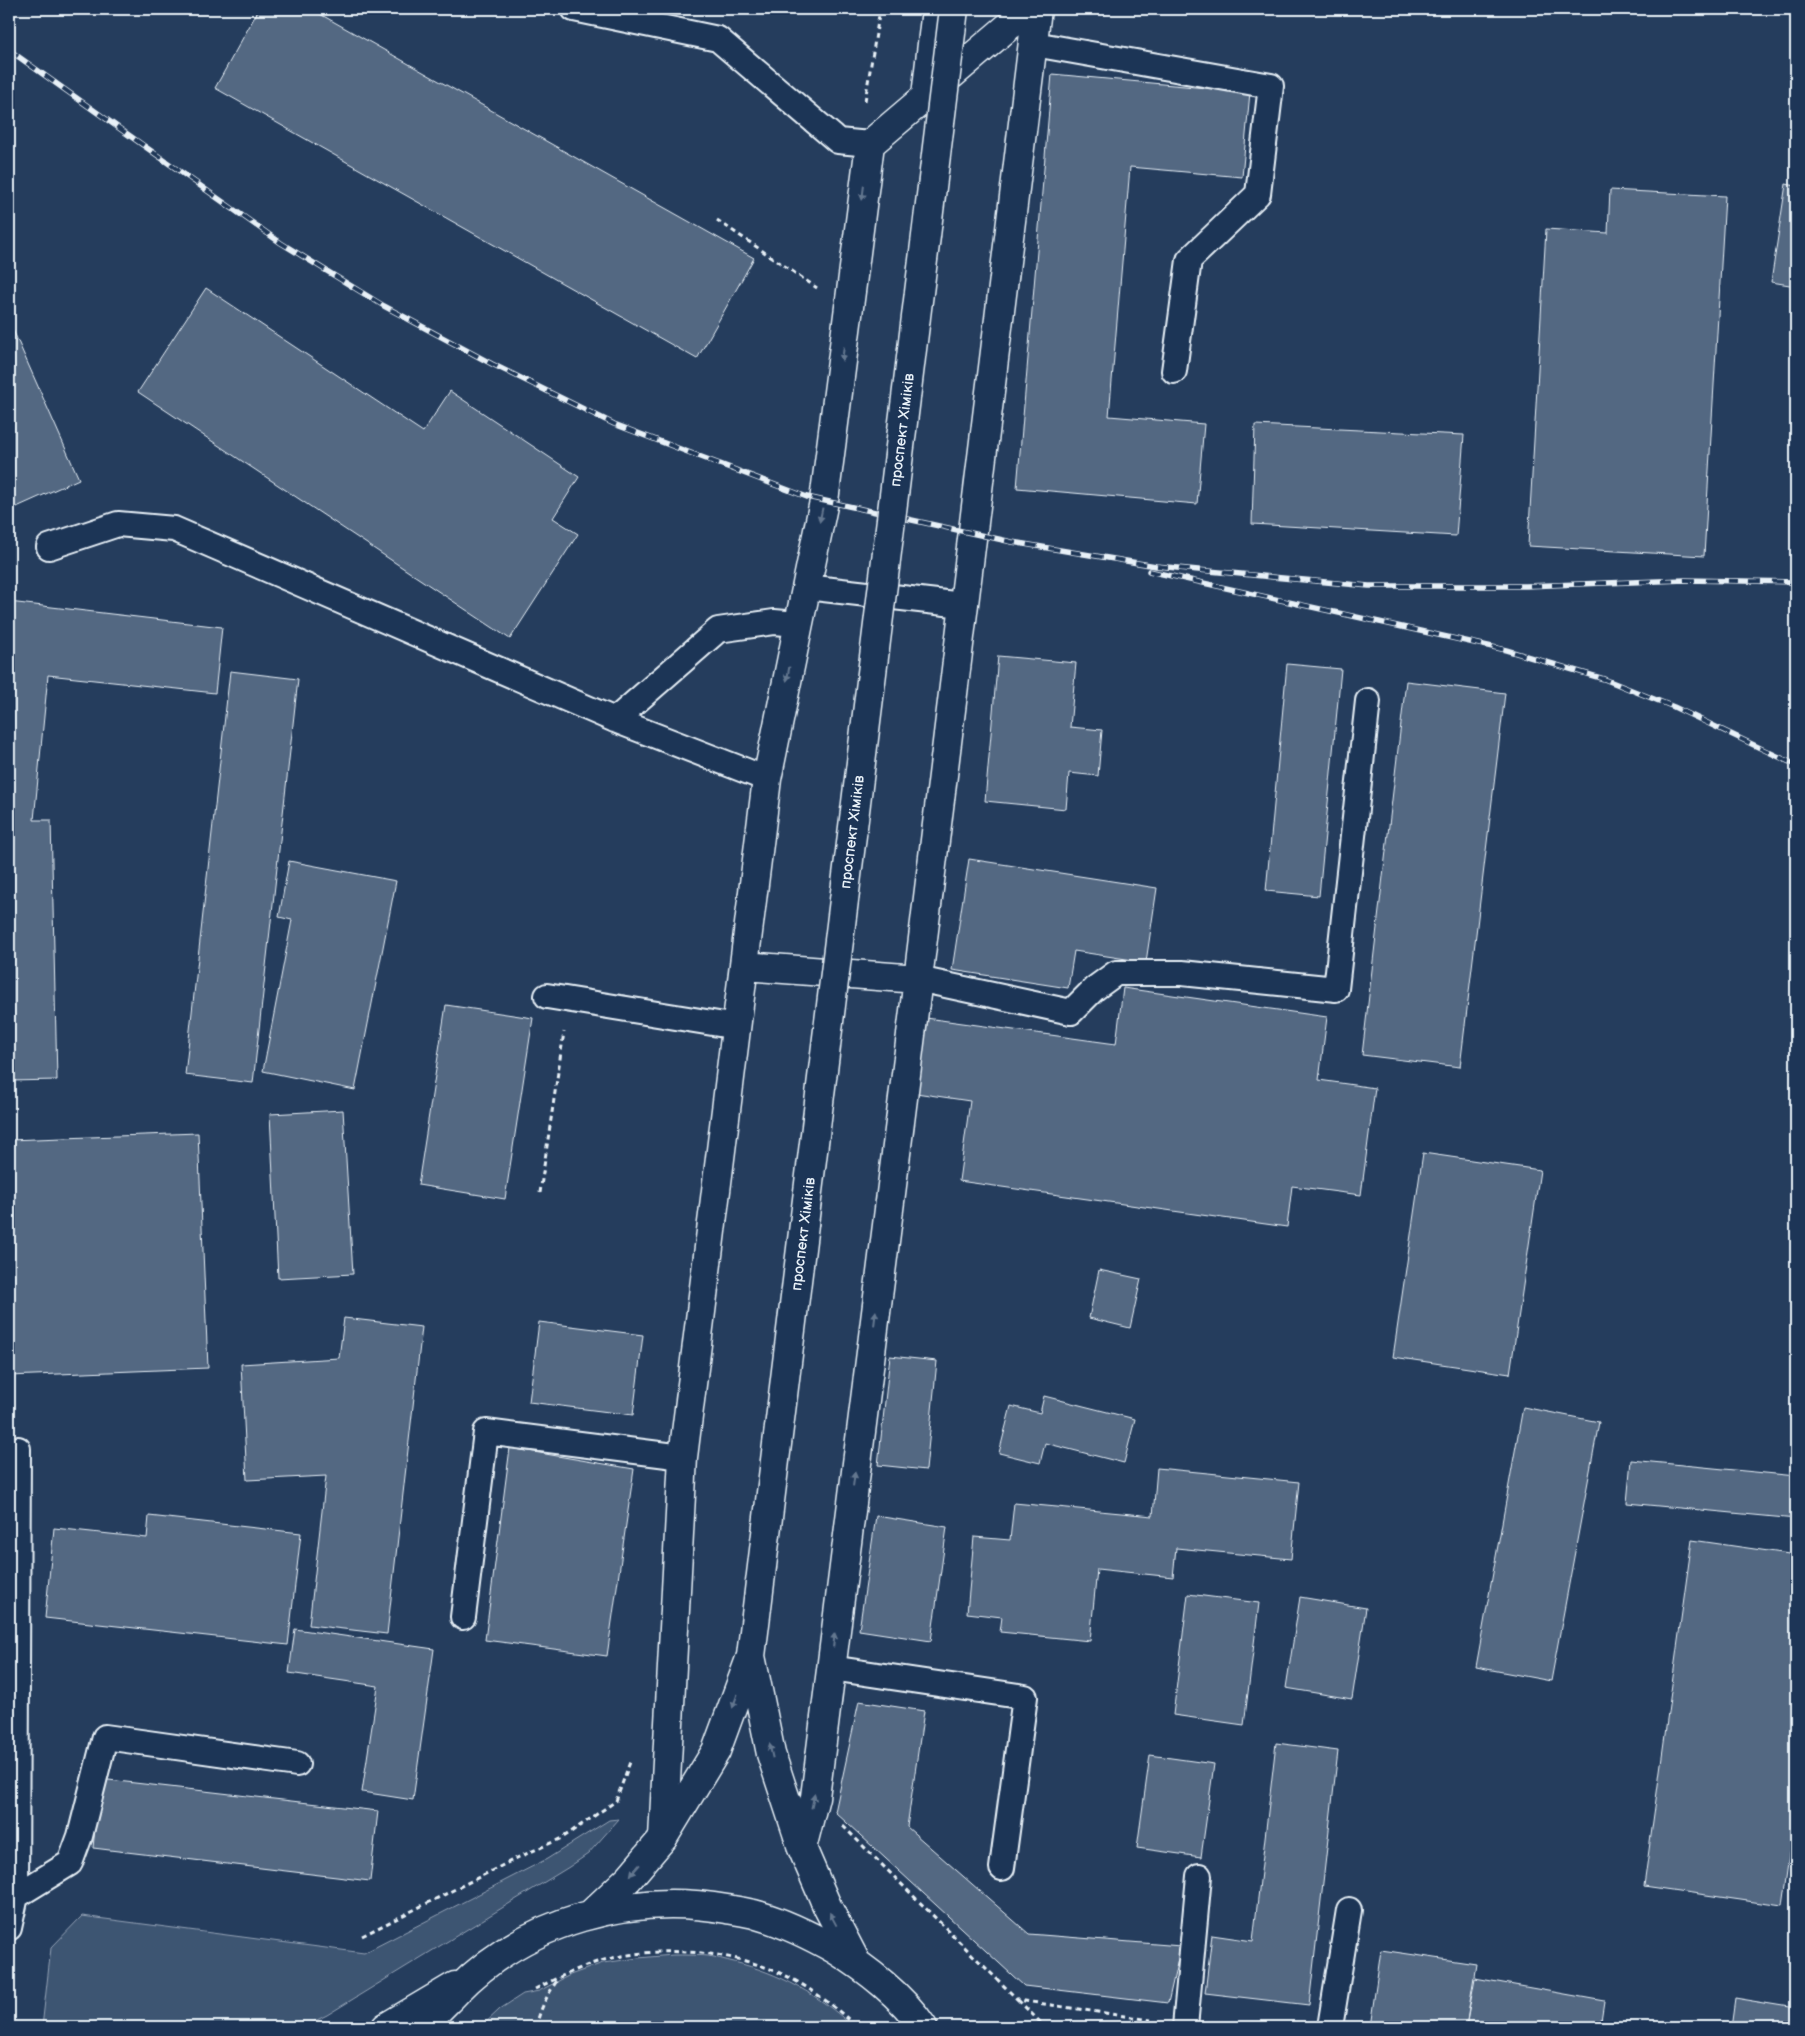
<svg xmlns="http://www.w3.org/2000/svg" width="1805" height="2036" viewBox="0 0 1805 2036" font-family="'Balsamiq Sans',sans-serif">
  <style>
    .green { fill: #3e5472; stroke: #93a2b5 }
    .building { fill: #536782; stroke: #e8f1f8 }
    .lines { fill: none; stroke-linecap: round; stroke-linejoin: round }
    .service-casing { stroke: #e8f1f8; stroke-width: 28 }
    .minor-casing { stroke: #e8f1f8; stroke-width: 31 }
    .secondary-casing { stroke: #e8f1f8; stroke-width: 31 }
    .primary-casing { stroke: #e8f1f8; stroke-width: 31 }
    .path { stroke: #e8f1f8; stroke-width: 3; stroke-dasharray: 5 4; stroke-linecap: butt }
    .service { stroke: #1d3557; stroke-width: 24 }
    .minor { stroke: #1d3557; stroke-width: 28 }
    .secondary { stroke: #1d3557; stroke-width: 28 }
    .primary { stroke: #1d3557; stroke-width: 28 }
    .rail-casing { stroke: #e8f1f8; stroke-width: 5.5 }
    .rail { stroke: #1d3557; stroke-width: 4; stroke-dasharray: 11; stroke-linecap: butt }
    .primary-bridge-casing { stroke: #e8f1f8; stroke-width: 31; stroke-linecap: butt }
    .primary-bridge { stroke: #1d3557; stroke-width: 28 }
    .oneway { fill: #64778f }
    .labels { text-anchor: middle; stroke-width: 4.5; stroke-linejoin: round; paint-order: stroke }
    .street-label { font-size: 15px; fill: #e8f1f8; stroke: #1d3557 }
  </style>
  <rect width="100%" height="100%" fill="#253d5d"/>
  <filter id="ink" filterUnits="userSpaceOnUse"><feTurbulence type="fractalNoise" baseFrequency=".02" numOctaves="2"/><feDisplacementMap in="SourceGraphic" scale="10" xChannelSelector="R" yChannelSelector="G"/><feConvolveMatrix kernelMatrix="1 2 1 2 8 2 1 2 1" color-interpolation-filters="sRGB"/></filter>
  <g filter="url(#ink)">
    <!-- green -->
    <path class="green" d="M619,1819L588,1854L569,1867L327,2015L303,2027H42L51,1948L82,1916L364,1953L547,1859L609,1820Z
      M673,1955C684,1955 696,1955 708,1956C716,1957 725,1960 734,1962C779,1973 820,1995 853,2027H481L500,2009L523,1994L539,1991L570,1975L603,1963L638,1958Z"/>
    <!-- building -->
    <path class="building" d="M259,9H311L754,258L697,359L215,88Z
      M1052,74L1250,92L1242,177L1130,167L1109,416L1204,424L1197,504L1017,488Z
      M1786,184L1796,186V286L1771,282Z
      M1610,190L1725,196L1704,556L1528,546L1546,229L1608,233Z
      M206,288L423,432L450,391L579,477L553,518L578,534L510,639L138,392Z
      M9,321L79,479L10,510L9,507Z
      M1255,425L1464,435L1456,536L1252,524Z
      M9,602L222,627L215,693L48,675L34,820H51L57,1080L9,1081Z
      M998,656L1076,663L1070,727L1102,730L1098,776L1069,773L1066,809L985,801Z
      M1287,664L1341,669L1319,896L1266,891Z
      M230,671L298,679L253,1083L185,1075Z
      M1406,681L1505,693L1460,1067L1362,1055Z
      M969,859L1157,888L1146,962L1074,951L1068,988L952,970Z
      M289,861L396,881L355,1090L263,1071L292,920L279,917Z
      M1123,988L1327,1017L1319,1080L1375,1088L1361,1195L1292,1186L1287,1227L959,1181L970,1101L916,1093L926,1018L1116,1044Z
      M446,1005L533,1018L505,1199L418,1185Z
      M343,1110L353,1274L278,1278L270,1114Z
      M198,1133L208,1368L9,1376V1140Z
      M1423,1153L1540,1170L1510,1374L1393,1357Z
      M1099,1270L1141,1279L1130,1328L1089,1318Z
      M344,1318L422,1327L387,1634L309,1625L326,1476L247,1480L241,1364L339,1358Z
      M539,1322L643,1335L633,1415L529,1402Z
      M890,1356L937,1361L926,1470L878,1465Z
      M1044,1396L1135,1419L1124,1463L1045,1443L1040,1463L999,1453L1011,1406L1040,1413Z
      M1523,1407L1599,1422L1551,1681L1476,1667Z
      M510,1448L634,1469L607,1656L485,1640Z
      M1631,1460L1796,1476V1519L1627,1503Z
      M1157,1468L1299,1482L1291,1559L1176,1548L1173,1577L1097,1569L1090,1641L1000,1632L1002,1617L967,1613L974,1537L1010,1540L1014,1503L1153,1516Z
      M149,1516L301,1533L288,1645L45,1618L54,1528L147,1538Z
      M876,1516L947,1527L931,1641L859,1630Z
      M1692,1540L1796,1555V1804L1782,1906L1644,1886Z
      M1188,1594L1259,1603L1244,1725L1173,1715Z
      M1300,1597L1366,1608L1352,1699L1286,1688Z
      M295,1629L434,1649L413,1800L362,1792L378,1686L289,1673Z
      M859,1701L924,1711L907,1827L1029,1934L1181,1946L1168,2003L1024,1986L835,1812Z
      M1276,1743L1338,1751L1309,2005L1205,1993L1212,1935L1253,1941Z
      M1150,1755L1214,1764L1201,1857L1137,1848Z
      M100,1779L378,1811L370,1881L93,1848Z
      M1381,1950L1476,1964L1466,2027H1370Z
      M1475,1978L1604,2001L1600,2027H1466Z
      M1735,1998L1796,2008V2027H1731Z"/>
    <g class="lines">
      <!-- service casing -->
      <g class="service-casing">
        <path id="service" d="M574,9L718,39L838,141L870,144
          M1034,44L1271,86L1258,194L1189,260L1174,371
          M49,547L118,524L174,529L615,720L767,779
          M806,587L963,605
          M615,720L718,630L774,622L798,624
          M918,979L1071,1012L1094,989L1116,973H1182L1336,989L1368,701
          M547,996L737,1027
          M463,1617L486,1432L683,1457
          M831,1668L1025,1697L1002,1868
          M16,1896L70,1863L80,1836L105,1737L297,1764
          M9,1928L16,1896L18,1449
          M1185,2027L1199,1876
          M1330,2027L1349,1910"/>
      </g>
      <!-- minor casing -->
      <g class="minor-casing">
        <path id="minor" d="M926,96L936,9
          M744,966L918,979
          M663,1838L683,1457L767,779L824,501L870,144L1029,9
          M802,1848L815,1797L918,979L1037,9"/>
      </g>
      <!-- secondary casing -->
      <g class="secondary-casing">
        <path id="secondary" d="M386,2027L455,1986"/>
      </g>
      <!-- primary casing -->
      <g class="primary-casing">
        <path id="primary" d="M751,1656L771,1754L802,1848L827,1906L856,1962
          M591,1914L629,1878L663,1838L716,1751L751,1656L804,1224
          M424,2027C432,2014 446,2003 457,1991C526,1920 631,1892 727,1909C737,1911 748,1912 757,1915C785,1923 811,1936 836,1950C867,1969 903,1997 923,2027"/>
      </g>
      <!-- path -->
      <path class="path" d="M865,101L880,9
        M717,220L817,288
        M540,1193L564,1032
        M843,1826L1018,2000L1151,2020
        M362,1936L517,1858L562,1838L616,1801L630,1762
        M535,1989C555,1979 576,1969 597,1962C655,1945 725,1949 780,1973C809,1986 834,2006 857,2027
        M1018,2000L1045,2027
        M536,2027C540,2009 548,1993 559,1978"/>
      <!-- service -->
      <use href="#service" class="service"/>
      <!-- minor -->
      <use href="#minor" class="minor"/>
      <!-- secondary -->
      <use href="#secondary" class="secondary"/>
      <!-- primary -->
      <use href="#primary" class="primary"/>
      <!-- rail casing -->
      <g class="rail-casing">
        <path id="rail" d="M9,50L281,243L384,306L492,364L614,424L807,497L1012,542L1156,566L1369,586H1526L1685,580L1796,582
          M1149,571L1506,650L1604,679L1674,707L1796,765"/>
      </g>
      <!-- rail -->
      <use href="#rail" class="rail"/>
      <!-- primary-bridge casing -->
      <g class="primary-bridge-casing">
        <path id="primary-bridge" d="M804,1224L954,9"/>
      </g>
      <!-- primary-bridge -->
      <use href="#primary-bridge" class="primary-bridge"/>
    </g>
    <!-- one-way arrows -->
    <defs><path id="oneway-solid" d="M-6-.8H1V-3.2L6.5 0L1 3.2V.8H-6Z" transform="scale(1.25)"/></defs>
    <g class="oneway">
      <use href="#oneway-solid" transform="translate(863 193) rotate(97)"/>
      <use href="#oneway-solid" transform="translate(843 354) rotate(97)"/>
      <use href="#oneway-solid" transform="translate(821 515) rotate(102)"/>
      <use href="#oneway-solid" transform="translate(788 674) rotate(101)"/>
      <use href="#oneway-solid" transform="translate(875 1318) rotate(-83)"/>
      <use href="#oneway-solid" transform="translate(854 1479) rotate(-83)"/>
      <use href="#oneway-solid" transform="translate(834 1640) rotate(-83)"/>
      <use href="#oneway-solid" transform="translate(735 1701) rotate(110)"/>
      <use href="#oneway-solid" transform="translate(771 1751) rotate(-103)"/>
      <use href="#oneway-solid" transform="translate(813 1801) rotate(-78)"/>
      <use href="#oneway-solid" transform="translate(635 1870) rotate(131)"/>
      <use href="#oneway-solid" transform="translate(833 1919) rotate(-118)"/>
    </g>
  </g>
  <g class="labels">
    <!-- street labels -->
    <g class="street-label">
      <text transform="translate(902 430) rotate(-83)" y="5">проспект Хіміків</text>
      <text transform="translate(852 832) rotate(-83)" y="5">проспект Хіміків</text>
      <text transform="translate(803 1234) rotate(-83)" y="5">проспект Хіміків</text>
    </g>
  </g>
  <!-- margin -->
  <rect width="1805" height="2036" fill="none" stroke="#1d3557" stroke-width="30"/>
  <rect x="15" y="15" width="1775" height="2006" fill="none" stroke="#e8f1f8" stroke-width="2" filter="url(#ink)"/>
</svg>
